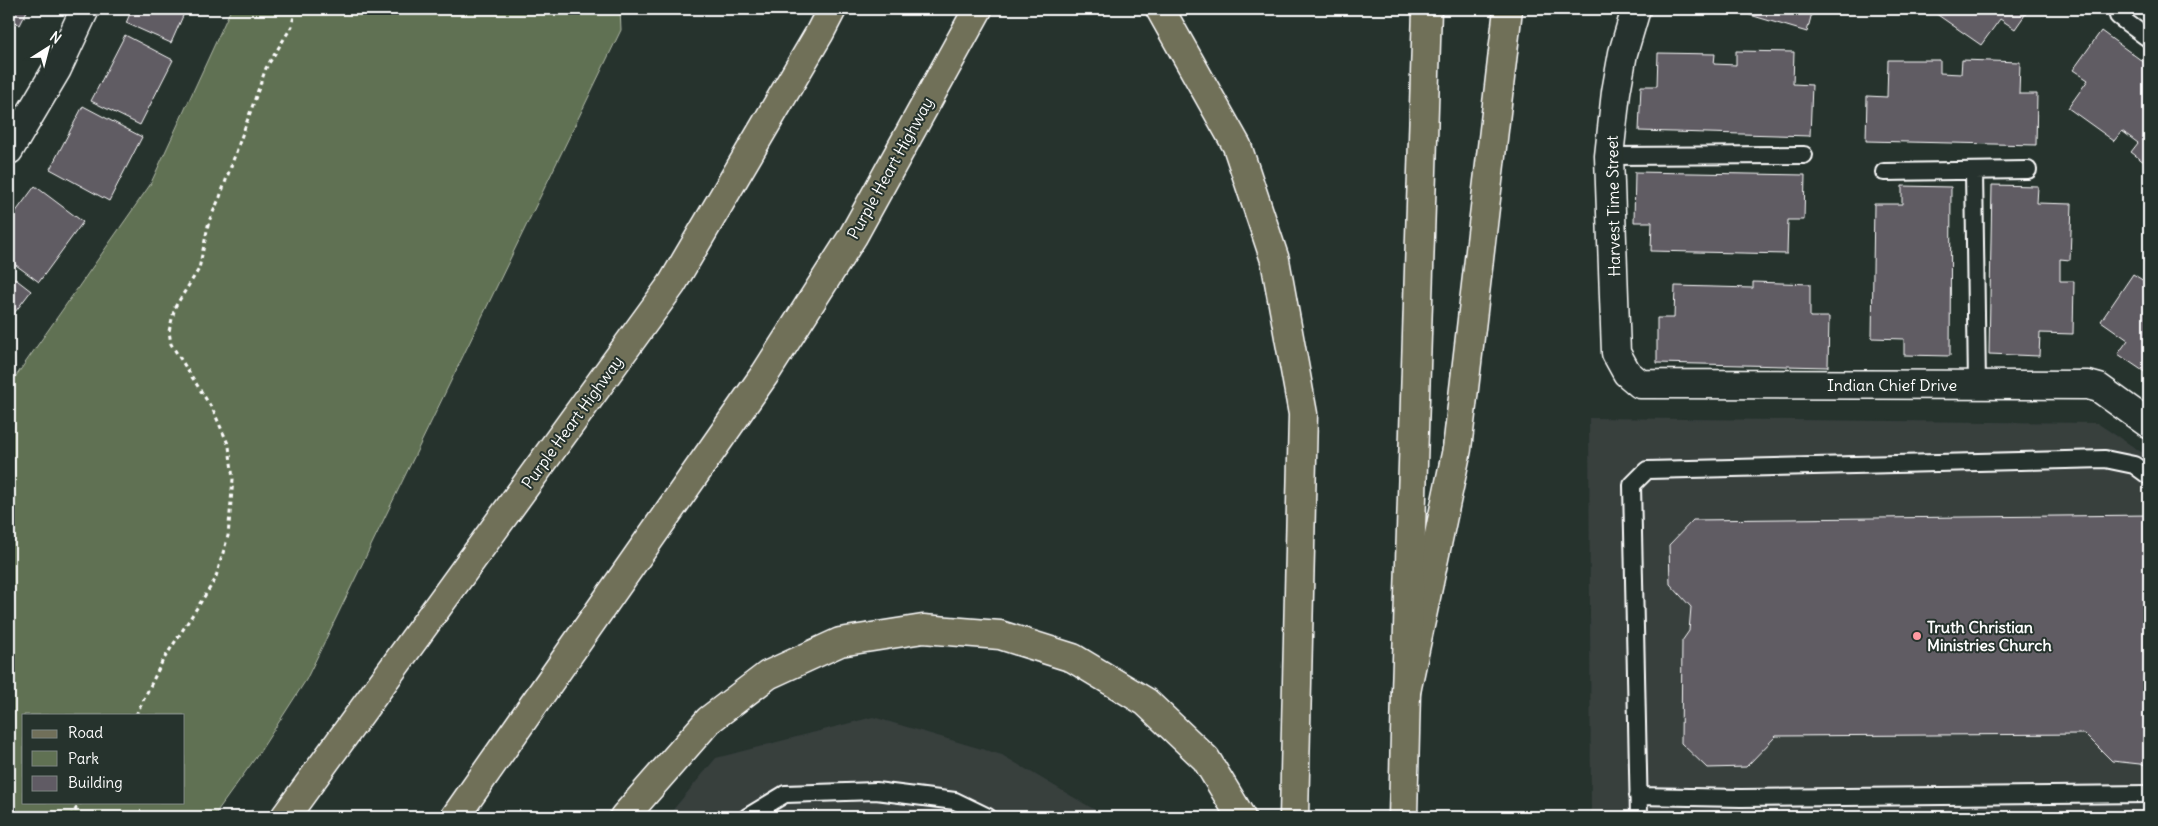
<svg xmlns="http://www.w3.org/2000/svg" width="2158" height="826" viewBox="0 0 2158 826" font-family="Delius,sans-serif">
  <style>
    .built { fill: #373f3e }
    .green { fill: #607153; stroke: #b0b8a9; fill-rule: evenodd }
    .building { fill: #605b64; stroke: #fff }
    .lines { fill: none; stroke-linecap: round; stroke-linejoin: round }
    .service-casing { stroke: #fff; stroke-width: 20 }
    .minor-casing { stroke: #fff; stroke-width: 31 }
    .primary-casing { stroke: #fff; stroke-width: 31 }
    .motorway-casing { stroke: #fff; stroke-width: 31 }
    .path { stroke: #fff; stroke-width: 3; stroke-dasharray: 4 4; stroke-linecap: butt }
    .service { stroke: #26332d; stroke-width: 16 }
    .minor { stroke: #26332d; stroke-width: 28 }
    .primary { stroke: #706f59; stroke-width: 28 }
    .motorway { stroke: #706f59; stroke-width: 28 }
    .poi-dot { fill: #ff9aa2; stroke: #26332d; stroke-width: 2 }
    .labels { text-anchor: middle; stroke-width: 4; stroke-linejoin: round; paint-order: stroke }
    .street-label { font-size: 16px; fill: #fff; stroke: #26332d }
    .poi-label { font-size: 16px; font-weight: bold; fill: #fff; stroke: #26332d; text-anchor: start }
  </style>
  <rect width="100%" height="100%" fill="#26332d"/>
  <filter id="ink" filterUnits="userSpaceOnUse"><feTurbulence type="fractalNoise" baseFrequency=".02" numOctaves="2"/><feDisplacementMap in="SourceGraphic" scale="10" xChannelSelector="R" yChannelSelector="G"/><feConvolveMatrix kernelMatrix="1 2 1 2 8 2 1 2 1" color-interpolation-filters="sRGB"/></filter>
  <g filter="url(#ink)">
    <!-- built -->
    <path class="built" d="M1589,418L2097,423L2149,457V817H1591Z
      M873,717L1002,755L1107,817H667L716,758Z"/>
    <!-- green -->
    <path class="green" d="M231,9H620L621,30L306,680L259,753L213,817H9V386L150,185ZM24,715H184V802H24Z"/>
    <!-- building -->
    <path class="building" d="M9,9H28L20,25L13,21L9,28Z
      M132,9H186L171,43L126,23Z
      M1730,9H1813L1807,32Z
      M1937,9H2029L2015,29L2000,19L1981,45L1935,13Z
      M2101,31L2149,66V166L2131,152L2138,143L2122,131L2114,141L2068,108L2088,80L2073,70Z
      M125,35L173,60L140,125L91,101Z
      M1736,51L1794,52L1793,84L1812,85L1810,136L1639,131L1641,86H1657L1658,53L1715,54L1714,64L1736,65Z
      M1888,60H1940V73L1961,74L1962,60L2020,62L2019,94H2037L2036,145L1866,141L1867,96L1887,97Z
      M83,106L142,137L109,201L50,169Z
      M1635,172L1805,175L1804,220H1788L1787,254L1651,251L1652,222H1634Z
      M1992,185L2038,186L2037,203L2072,204L2070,260L2060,259V281H2074L2073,334L2040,333L2039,356L1989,354Z
      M35,186L83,222L39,282L9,260V221Z
      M1902,186L1951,187L1950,356L1904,355V339L1872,338L1874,204H1902Z
      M9,274L31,291L9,320Z
      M2133,274L2144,281L2149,274V375L2118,354L2128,340L2101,321Z
      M1753,282L1810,284V317H1829L1828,367L1657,363V318H1674L1675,286L1753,288Z
      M2149,515V765L2112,761L2085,734L1776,736L1746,767L1707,768L1681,743L1682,641L1689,631L1691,607L1670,584L1669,545L1693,520Z"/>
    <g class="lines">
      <!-- service casing -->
      <g class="service-casing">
        <path id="service" d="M2118,16L2149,39
          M1609,156L1804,155
          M1974,171L1977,385
          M1884,172L2028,170
          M1638,796L1741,798L2149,794
          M747,817L785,794L876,791L955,801L988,817
          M1639,817L1632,485L1647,470L2105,459L2134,465L2149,476"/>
      </g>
      <!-- minor casing -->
      <g class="minor-casing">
        <path id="minor" d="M1636,9L1623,53L1616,92L1609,156L1616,353L1627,373L1640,384L2088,385L2099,388L2149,424
          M9,150L57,69L85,9"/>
      </g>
      <!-- primary casing -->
      <g class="primary-casing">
        <path id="primary" d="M1160,9L1237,146L1275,260L1303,414L1294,817
          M1403,817L1406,692L1457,449L1508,9"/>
      </g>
      <!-- motorway casing -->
      <g class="motorway-casing">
        <path id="motorway" d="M1406,692L1427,9
          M285,817L672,284L819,34L832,9
          M455,817L765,374L853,236L978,9
          M624,817L709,720L768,675L840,642L923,629L1000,635L1073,658L1146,702L1206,759L1241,817"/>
      </g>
      <!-- path -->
      <path class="path" d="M136,715L162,662L215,580L228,536L233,479L229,446L213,410L171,344L169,331L175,307L199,269L209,221L220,197L266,68L292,26L295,9
        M70,817L81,802"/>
      <!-- service -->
      <use href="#service" class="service"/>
      <!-- minor -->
      <use href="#minor" class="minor"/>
      <!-- primary -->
      <use href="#primary" class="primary"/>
      <!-- motorway -->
      <use href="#motorway" class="motorway"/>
    </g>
  </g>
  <!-- markers -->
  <circle class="poi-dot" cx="1917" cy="636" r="5"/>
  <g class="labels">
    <!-- street labels -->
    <g class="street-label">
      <text transform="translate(890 168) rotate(-61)" y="6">Purple Heart Highway</text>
      <text transform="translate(1613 206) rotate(-91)" y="6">Harvest Time Street</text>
      <text x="1892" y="391">Indian Chief Drive</text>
      <text transform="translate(572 422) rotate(-54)" y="6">Purple Heart Highway</text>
    </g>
    <!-- poi labels -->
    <g class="poi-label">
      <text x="1927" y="633">Truth Christian<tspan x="1927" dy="18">Ministries Church</tspan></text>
    </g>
  </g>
  <!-- margin -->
  <rect width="2158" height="826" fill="none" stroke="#26332d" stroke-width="30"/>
  <rect x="15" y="15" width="2128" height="796" fill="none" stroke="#fff" stroke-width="2" filter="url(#ink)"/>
  <!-- legend -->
  <rect x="22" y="714" width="162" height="90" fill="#26332d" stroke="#7d8581"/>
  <rect x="32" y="730" width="25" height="8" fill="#706f59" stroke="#7d8581"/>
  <text x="68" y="738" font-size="15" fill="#ffffff">Road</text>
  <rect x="32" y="751" width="25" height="15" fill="#607153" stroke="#7d8581"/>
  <text x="68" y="764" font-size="15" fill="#ffffff">Park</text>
  <rect x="32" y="776" width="25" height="15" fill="#605b64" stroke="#7d8581"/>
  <text x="68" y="788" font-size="15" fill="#ffffff">Building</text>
  <!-- north arrow -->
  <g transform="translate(48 48) rotate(36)" stroke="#26332d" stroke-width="4" paint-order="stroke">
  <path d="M0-4L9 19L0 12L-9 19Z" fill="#ffffff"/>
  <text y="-8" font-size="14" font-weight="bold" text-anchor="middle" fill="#ffffff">N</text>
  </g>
</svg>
